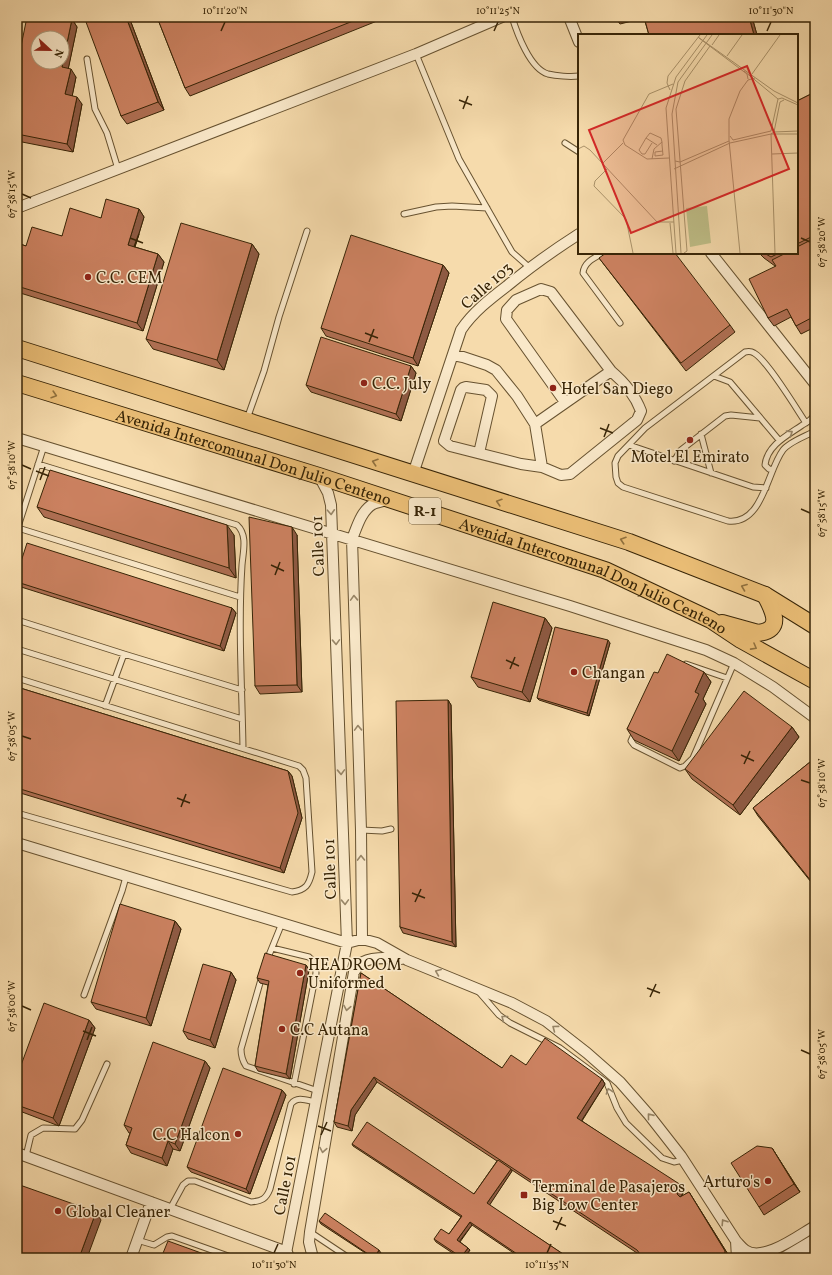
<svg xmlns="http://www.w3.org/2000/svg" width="832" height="1275" viewBox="0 0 832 1275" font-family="Vollkorn,serif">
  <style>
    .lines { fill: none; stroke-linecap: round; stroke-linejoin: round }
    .service-casing { stroke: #675230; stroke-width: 7 }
    .minor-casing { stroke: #675230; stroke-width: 12 }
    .primary-casing { stroke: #372406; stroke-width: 18 }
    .service { stroke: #f9e8c9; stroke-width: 5 }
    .minor { stroke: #f9e8c9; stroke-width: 10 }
    .primary { stroke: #ebbe76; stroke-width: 16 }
    .wall { fill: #af6f53; stroke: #372406 }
    .shaded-wall { fill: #8e5a43; stroke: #372406 }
    .building { fill: #cb8160; stroke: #372406; fill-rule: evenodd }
    .oneway { stroke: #91713e }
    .oneway2 { stroke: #988668 }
    .ticks { fill: none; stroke: #372406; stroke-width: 1.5 }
    .poi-dot { fill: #8f2418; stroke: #f9e8c9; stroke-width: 1.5 }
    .labels { text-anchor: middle; stroke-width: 3; stroke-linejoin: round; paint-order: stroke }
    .shield { fill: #f9e8c9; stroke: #715f40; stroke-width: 1 }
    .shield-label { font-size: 15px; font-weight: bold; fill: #372406 }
    .poi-label { font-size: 16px; fill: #372406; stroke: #f9e8c9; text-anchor: start }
    .street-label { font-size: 16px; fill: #372406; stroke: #f9e8c9 }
    .inset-road { fill: none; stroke: #aa926a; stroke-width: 1 }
    .view { fill: #d62828; fill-opacity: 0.15; stroke: #d62828; stroke-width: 2 }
    .inset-edge { fill: none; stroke: #372406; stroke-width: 2 }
    .neatline { fill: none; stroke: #372406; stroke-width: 1.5 }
    .ticks-label { font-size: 10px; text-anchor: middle; fill: #372406 }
  </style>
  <rect width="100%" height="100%" fill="#f6dbac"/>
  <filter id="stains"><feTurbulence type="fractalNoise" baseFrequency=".005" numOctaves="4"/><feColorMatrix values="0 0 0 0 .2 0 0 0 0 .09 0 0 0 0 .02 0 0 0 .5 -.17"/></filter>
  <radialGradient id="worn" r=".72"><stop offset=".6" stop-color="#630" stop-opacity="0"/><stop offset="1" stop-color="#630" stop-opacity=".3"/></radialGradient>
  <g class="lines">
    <!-- service casing -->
    <g class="service-casing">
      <path id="service" d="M512,17C517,33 530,69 548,74C556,76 570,77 579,76
        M416,54L459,159L512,252L530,268
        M87,59L95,109L107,133L118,169
        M565,143L579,152
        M404,214L436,207L452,206L487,208
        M603,253C594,258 584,262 583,273L620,323
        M714,376L730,382L779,440
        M247,419L264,371L279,317L307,231
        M806,423C796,408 767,360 754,353C751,351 749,351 745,352L645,428L618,456L615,463L616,477L618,483L623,487L728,521C763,525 767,471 783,450C789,442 806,436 815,431
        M701,434L711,473
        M629,445L753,487L766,488
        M674,461L681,450L725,416L731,415L760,418
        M38,464L237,525C248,535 243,552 242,565C238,626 242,687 243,748
        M773,470L769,469L765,465C767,446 786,436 801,426C807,422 811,421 815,414
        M18,528L240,597
        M17,530L44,446
        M17,620L124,654L242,690
        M17,649L242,719
        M686,664L727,678
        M17,678L299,766L303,770L306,778L312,872C309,885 306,890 292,892L17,813
        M105,706L124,654
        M635,732L631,741L634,745L680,768L685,766L693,758L734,663
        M361,830L382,831L391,829
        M272,948L309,957L315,963L316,973L294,1084
        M267,960L282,923
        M262,976L241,1049C241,1056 242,1060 246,1066L318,1091
        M479,992L499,1015L510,1023L560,1048L607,1083L617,1108L626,1123L662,1158L674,1162L683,1160
        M84,995L122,891L126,877
        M26,1156L31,1135L43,1128L75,1129L82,1120L107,1064
        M170,1209L183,1185L188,1181H195L251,1202C262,1201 266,1199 270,1189L291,1104C297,1096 306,1100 315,1102
        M310,1232L349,1258
        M137,1240L154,1245L167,1237L172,1236L234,1258"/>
    </g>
    <!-- minor casing -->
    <g class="minor-casing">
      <path id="minor" d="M569,17L579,42
        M17,208L416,54L502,17
        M711,253L815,384
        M453,355L463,357L487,365L496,370L517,396L535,424L542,467L521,464L450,446L444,441L461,390L463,388L466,387L486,390L492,396L479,453
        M565,402L506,319L507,310L516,300L541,289L551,292L611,371
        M535,424L611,371C624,382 635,395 641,411L637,420L570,474L561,475L542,467
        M17,438L570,606L706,650L734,663L773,687L815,718
        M413,474L461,330C473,312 490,299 507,286C530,267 554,250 579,234
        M17,843L347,943L362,939L377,943L407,960L512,1003L546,1021L587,1053L620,1082L649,1115L681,1156L736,1241L737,1258
        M362,939L361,830L352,539C357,527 361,511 373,504C378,502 384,501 389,500
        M17,1153L287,1252L289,1258
        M736,1241C739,1244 741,1247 745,1250C763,1263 799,1235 815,1226
        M131,1258L151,1202
        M285,1258L347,943L331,505L328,493L319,476
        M313,1258L309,1242L310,1232L354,972C356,970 357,966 360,964C369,956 389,958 401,959
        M783,1258L815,1239
        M803,1258L815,1250"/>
    </g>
    <!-- primary casing -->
    <g class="primary-casing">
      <g id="primary">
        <path d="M17,348L629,542L765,595L815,626"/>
        <path id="s1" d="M17,383L319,476L605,570L711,620L741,640L815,681"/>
        <path d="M722,623L758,633C784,630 773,610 765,595"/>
      </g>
    </g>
    <!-- service -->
    <use href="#service" class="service"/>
    <!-- minor -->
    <use href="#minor" class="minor"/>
    <!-- primary -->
    <use href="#primary" class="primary"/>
  </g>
  <!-- wall -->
  <path class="wall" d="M99,17H129L164,110L127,124L121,116Z
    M157,17H387L190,96L185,88Z
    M615,17H752L757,35H649L644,18L620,24Z
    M72,19L77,27L68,69L76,77L72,96L82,104L73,152L17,141V56H19Z
    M815,92V327L801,334L796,326L791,317L774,326L768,318L775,266L764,258L759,253H797V101Z
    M139,209L144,217L135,247L158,254L164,262L143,331L17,292V243L26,246L62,236L101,218Z
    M252,244L259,254L224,370L153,349L146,339Z
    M599,258L730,325L735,332L686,371Z
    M443,265L449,273L418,366L326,336L321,328Z
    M411,366L416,373L401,421L311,392L306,385Z
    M37,507L234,535L236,578L44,517Z
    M297,535L302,692L260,694L255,686Z
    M17,574L232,608L236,613L224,651L18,586L17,584Z
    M545,618L552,628L530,702L478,687L471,677Z
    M610,643L589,716L539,700L537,698Z
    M704,672L711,682L703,699L706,704L679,761L634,740L627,729L658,673Z
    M17,687L288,771L292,776L302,818L284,873L17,792Z
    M448,700L451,705L456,947L403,933L400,927Z
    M792,727L799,737L740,815L692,779L685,769Z
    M815,758V887L758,816L753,808Z
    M175,921L181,929L151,1026L96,1009L91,1002Z
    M306,965L309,970L290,1079L258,1071L255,1066L268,985L260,983L257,978Z
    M231,972L236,980L215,1048L188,1039L183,1031Z
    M361,973L502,1068L526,1065L602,1079L605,1084L582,1121L684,1190L682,1196L689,1192L729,1256L728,1258H643L640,1255L512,1170V1171L489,1205L569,1258H521L472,1225L460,1242L468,1248L470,1250L464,1258H460L436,1242L434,1239L449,1234L461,1217L353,1146L352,1144L474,1194L497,1161L377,1082L355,1115L352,1131L337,1127L334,1122Z
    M89,1020L95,1028L59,1126L17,1110V1076Z
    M205,1061L210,1068L180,1151L173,1149L167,1166L131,1153L126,1145L130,1133H129L124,1125Z
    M282,1090L286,1095L250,1194L191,1172L187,1167Z
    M772,1148L800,1192L764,1215L759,1207Z
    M319,1221L381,1253L378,1258H373L321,1224Z"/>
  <!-- shaded-wall -->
  <path class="shaded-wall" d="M126,17H129L164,110L158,102Z
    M749,17H752L757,35H754Z
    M72,19L77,27L67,75L62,67Z
    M71,69L76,77L71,102L65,94Z
    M77,97L82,104L73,152L67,144Z
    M139,209L144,217L133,253L128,245Z
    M252,244L259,254L224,370L217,360Z
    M158,254L164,262L143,331L137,323Z
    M443,265L449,273L418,366L413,358Z
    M411,366L416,373L401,421L396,414Z
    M227,525L234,535L236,578L229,568Z
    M292,527L297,535L302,692L297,685Z
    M232,608L236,613L224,651L220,646Z
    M545,618L552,628L530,702L522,692Z
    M608,640L610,643L589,716L587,713Z
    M704,672L711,682L703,699L706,704L679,761L672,751L695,692Z
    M448,700L451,705L456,947L452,942Z
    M792,727L799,737L740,815L733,805Z
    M288,771L292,776L302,818L284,873L280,868Z
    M175,921L181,929L151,1026L146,1018Z
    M306,965L309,970L290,1079L286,1074Z
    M231,972L236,980L215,1048L210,1040Z
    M89,1020L95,1028L59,1126L53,1118Z
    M205,1061L210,1068L180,1151L175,1144Z
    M374,1077L377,1082L355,1115L352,1131L348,1126L351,1110Z
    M602,1079L605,1084L580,1123L577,1118Z
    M282,1090L286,1095L250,1194L246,1189Z
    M168,1141L173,1149L167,1166L162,1158Z
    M772,1148L777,1156L800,1192L794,1184Z
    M511,1169L512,1171L489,1206L487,1203Z
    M681,1185L684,1190L680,1199L677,1194Z
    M689,1192L729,1256L728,1258H724Z
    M96,1212L101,1220L87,1258H79Z
    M470,1222L472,1225L459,1242L457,1240Z
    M468,1248L470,1250L464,1258H461V1257Z
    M379,1250L381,1253L378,1258H374Z"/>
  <!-- building -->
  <path class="building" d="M27,17H62L72,19L62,67L71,69L65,94L77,97L67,144L17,134V56H19ZM38,38H62V62H38Z
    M99,17H126L158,102L121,116L86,22Z
    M157,17H363L185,88Z
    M644,17H749L754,35H649Z
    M815,92V235L797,244V101Z
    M106,199L139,209L128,245L158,254L137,323L17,286V243L26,246L32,227L62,236L70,208L101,218Z
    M181,223L252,244L217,360L146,339Z
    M351,235L443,265L413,358L321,328Z
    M815,238V316L796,326L787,309L768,318L749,279L776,266L772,260L786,253H797V247Z
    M606,253H675L730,325L681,363L599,258Z
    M764,253H779L771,257Z
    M321,337L411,366L396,414L306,385Z
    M50,470L227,525L229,568L37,507Z
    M249,517L292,527L297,685L255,686Z
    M27,543L232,608L220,646L17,582V574Z
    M493,602L545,618L522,692L471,677Z
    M555,627L608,640L587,713L537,698Z
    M667,654L704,672L695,692L699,694L672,751L627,729L654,672L658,673Z
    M17,687L288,771L298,813L280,868L17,788Z
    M744,691L792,727L733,805L685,769Z
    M448,700L452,942L400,927L396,701Z
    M815,758V886L753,808Z
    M120,904L175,921L146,1018L91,1002Z
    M265,953L306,965L286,1074L255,1066L269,981L257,978Z
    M203,964L231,972L210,1040L183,1031Z
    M361,973L502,1068L511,1055L526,1065L545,1038L602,1079L577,1118L681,1185L677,1194L680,1197L689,1192L725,1251L724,1258H643L637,1250L374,1077L351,1110L348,1126L334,1122Z
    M44,1003L89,1020L53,1118L17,1105V1076Z
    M153,1042L205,1061L175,1144L168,1141L162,1158L126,1145L132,1128L124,1125Z
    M223,1068L282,1090L246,1189L187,1167Z
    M367,1122L474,1194L498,1160L511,1169L487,1203L569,1258H523L470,1222L457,1240L468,1248L461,1257L434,1239L441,1229L449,1234L462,1216L352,1144Z
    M757,1146L772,1148L794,1184L759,1207L731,1163Z
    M17,1184L96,1212L79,1258H17Z
    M325,1213L379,1250L374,1258L319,1221Z
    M168,1241L215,1258H161Z"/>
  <!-- one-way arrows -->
  <defs><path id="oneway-chevron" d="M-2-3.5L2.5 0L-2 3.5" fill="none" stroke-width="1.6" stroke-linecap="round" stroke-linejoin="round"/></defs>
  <g class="oneway">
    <use href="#oneway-chevron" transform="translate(54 395) rotate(17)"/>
    <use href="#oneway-chevron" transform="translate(375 462) rotate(-162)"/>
    <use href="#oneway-chevron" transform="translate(499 502) rotate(-163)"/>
    <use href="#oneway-chevron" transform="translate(623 540) rotate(-162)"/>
    <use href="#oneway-chevron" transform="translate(744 587) rotate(-159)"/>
    <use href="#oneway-chevron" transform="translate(754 647) rotate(29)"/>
  </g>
  <g class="oneway2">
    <use href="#oneway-chevron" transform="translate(790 433) rotate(-33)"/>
    <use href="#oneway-chevron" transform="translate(331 512) rotate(87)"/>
    <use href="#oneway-chevron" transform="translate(354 598) rotate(-92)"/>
    <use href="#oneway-chevron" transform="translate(336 642) rotate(88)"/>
    <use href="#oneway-chevron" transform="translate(358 728) rotate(-92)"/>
    <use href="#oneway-chevron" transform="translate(341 772) rotate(88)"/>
    <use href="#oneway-chevron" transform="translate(361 858) rotate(-91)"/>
    <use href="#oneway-chevron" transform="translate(345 902) rotate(88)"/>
    <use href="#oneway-chevron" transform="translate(438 972) rotate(-158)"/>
    <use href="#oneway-chevron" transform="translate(347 1008) rotate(100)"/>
    <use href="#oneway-chevron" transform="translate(504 1018) rotate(-142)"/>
    <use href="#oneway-chevron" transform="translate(555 1028) rotate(-143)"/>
    <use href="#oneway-chevron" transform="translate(609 1091) rotate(-109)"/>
    <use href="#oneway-chevron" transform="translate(650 1116) rotate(-129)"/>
    <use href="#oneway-chevron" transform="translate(323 1150) rotate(100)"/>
    <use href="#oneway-chevron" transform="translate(724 1222) rotate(-123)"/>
  </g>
  <!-- ticks -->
  <path class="ticks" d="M221,31L225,22M494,31L498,22M767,31L771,22M459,100L472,105M463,109L468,96M22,194L31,198M130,238L143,243M801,238L810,242M134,247L139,234M365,333L378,338M369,342L374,329M600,428L613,433M604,437L609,424M22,465L31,469M36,471L49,476M40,480L45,467M801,509L810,513M271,565L284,571M275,575L280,562M506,660L519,666M510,669L515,657M22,736L31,739M741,755L754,761M744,764L750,751M801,780L810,783M177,798L190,803M181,807L186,794M412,893L425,898M415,902L421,889M647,988L660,993M650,997L656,984M22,1006L31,1010M83,1031L96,1036M87,1040L92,1027M801,1050L810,1054M318,1126L331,1131M321,1135L327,1122M553,1221L566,1226M556,1230L562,1217M274,1253L278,1244M547,1253L551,1244"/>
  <!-- markers -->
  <g class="poi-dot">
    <circle cx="88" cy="277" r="4"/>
    <circle cx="364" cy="383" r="4"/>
    <circle cx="553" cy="388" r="4"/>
    <circle cx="690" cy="440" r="4"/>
    <circle cx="574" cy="672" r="4"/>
    <circle cx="300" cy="973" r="4"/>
    <circle cx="282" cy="1029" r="4"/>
    <circle cx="238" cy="1134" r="4"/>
    <circle cx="768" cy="1181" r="4"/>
    <rect x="520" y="1191" width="8" height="8" rx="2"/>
    <circle cx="58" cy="1211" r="4"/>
  </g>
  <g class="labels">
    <!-- shield labels -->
    <rect class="shield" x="409" y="498" width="32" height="26" rx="3"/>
    <g class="shield-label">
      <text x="425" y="516">R-1</text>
    </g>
    <!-- poi labels -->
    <g class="poi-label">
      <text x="96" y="283">C.C. CEM</text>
      <text x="372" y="389">C.C. July</text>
      <text x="561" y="394">Hotel San Diego</text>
      <text x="690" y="462" text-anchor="middle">Motel El Emirato</text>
      <text x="582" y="678">Changan</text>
      <text x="308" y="970">HEADROOM<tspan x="308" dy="18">Uniformed</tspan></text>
      <text x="290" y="1035">C.C Autana</text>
      <text x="230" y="1140" text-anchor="end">C.C Halcon</text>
      <text x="760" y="1187" text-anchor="end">Arturo's</text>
      <text x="532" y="1192">Terminal de Pasajeros<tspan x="532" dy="18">Big Low Center</tspan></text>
      <text x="66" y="1217">Global Cleaner</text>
    </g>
    <!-- street labels -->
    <g class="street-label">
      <text transform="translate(486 285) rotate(-41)" y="6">Calle 103</text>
      <text dy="6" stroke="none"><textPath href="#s1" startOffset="248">Avenida Intercomunal Don Julio Centeno</textPath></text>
      <text transform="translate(317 546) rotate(-92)" y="6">Calle 101</text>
      <text dy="6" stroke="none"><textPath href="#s1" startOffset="608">Avenida Intercomunal Don Julio Centeno</textPath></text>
      <text transform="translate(329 869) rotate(-92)" y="6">Calle 101</text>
      <text transform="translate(284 1185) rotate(-79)" y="6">Calle 101</text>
    </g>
  </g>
  <!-- overview -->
  <g transform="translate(578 34)">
    <rect width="220" height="220" fill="#f6dbac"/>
    <path d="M129,172L133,209L112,213L108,174Z" fill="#bfbf88"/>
    <path class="inset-road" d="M120,3L196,57L220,69M121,4L169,40L170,45M134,11L141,1M149,22L164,1M166,37L200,65M174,40L202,1M92,56L89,49L90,42L122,1M200,65L204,64L220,71M196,98L220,97M152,102L155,106L193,97L200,65M68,104L61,116L64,120H67L74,109M79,111L68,104L72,99L83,104L84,108M0,115L6,112L12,116L79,188H96M194,120L220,119M91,124L69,125L47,111L45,106L71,60L95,50M74,125L76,115L84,108V111L85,121L77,122V118L85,117M97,127L102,128L151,107M25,129L45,109M29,135L17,147L16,152L48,185L55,219M96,135L152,109L193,100H220M92,189L95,219M98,219L88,74L98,43L129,1M103,219L94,80L100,48L134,1M106,219L109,217L98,75L107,47L132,12M162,219L151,106V85L162,57L170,46L177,44M197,219L193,100L196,98L202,68L206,66"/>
    <path class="view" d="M169,32L211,135L53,199L11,96Z"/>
    <rect width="220" height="220" class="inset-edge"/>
  </g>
  <!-- margin -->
  <rect width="832" height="1275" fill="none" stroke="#f6dbac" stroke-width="44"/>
  <!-- north arrow -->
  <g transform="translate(50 50) rotate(112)"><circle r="19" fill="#f9e8c9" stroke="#ab9a7b"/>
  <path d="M0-3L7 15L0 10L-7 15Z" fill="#8f2418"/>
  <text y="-6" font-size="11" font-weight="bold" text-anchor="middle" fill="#372406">N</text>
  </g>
  <rect x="22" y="22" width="788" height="1231" class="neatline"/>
  <g class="ticks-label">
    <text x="225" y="14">10°11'20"N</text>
    <text x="498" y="14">10°11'25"N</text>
    <text x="771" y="14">10°11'30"N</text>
    <text transform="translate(11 194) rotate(-90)" y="4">67°58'15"W</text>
    <text transform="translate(821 242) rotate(-90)" y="4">67°58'20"W</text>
    <text transform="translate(11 465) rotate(-90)" y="4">67°58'10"W</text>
    <text transform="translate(821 513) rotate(-90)" y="4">67°58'15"W</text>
    <text transform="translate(11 736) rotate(-90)" y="4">67°58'05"W</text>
    <text transform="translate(821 783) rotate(-90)" y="4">67°58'10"W</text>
    <text transform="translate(11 1006) rotate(-90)" y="4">67°58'00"W</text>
    <text transform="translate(821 1054) rotate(-90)" y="4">67°58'05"W</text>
    <text x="274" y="1268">10°11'30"N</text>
    <text x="547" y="1268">10°11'35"N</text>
  </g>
  <rect width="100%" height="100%" filter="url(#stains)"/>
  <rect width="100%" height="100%" fill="url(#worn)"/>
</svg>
